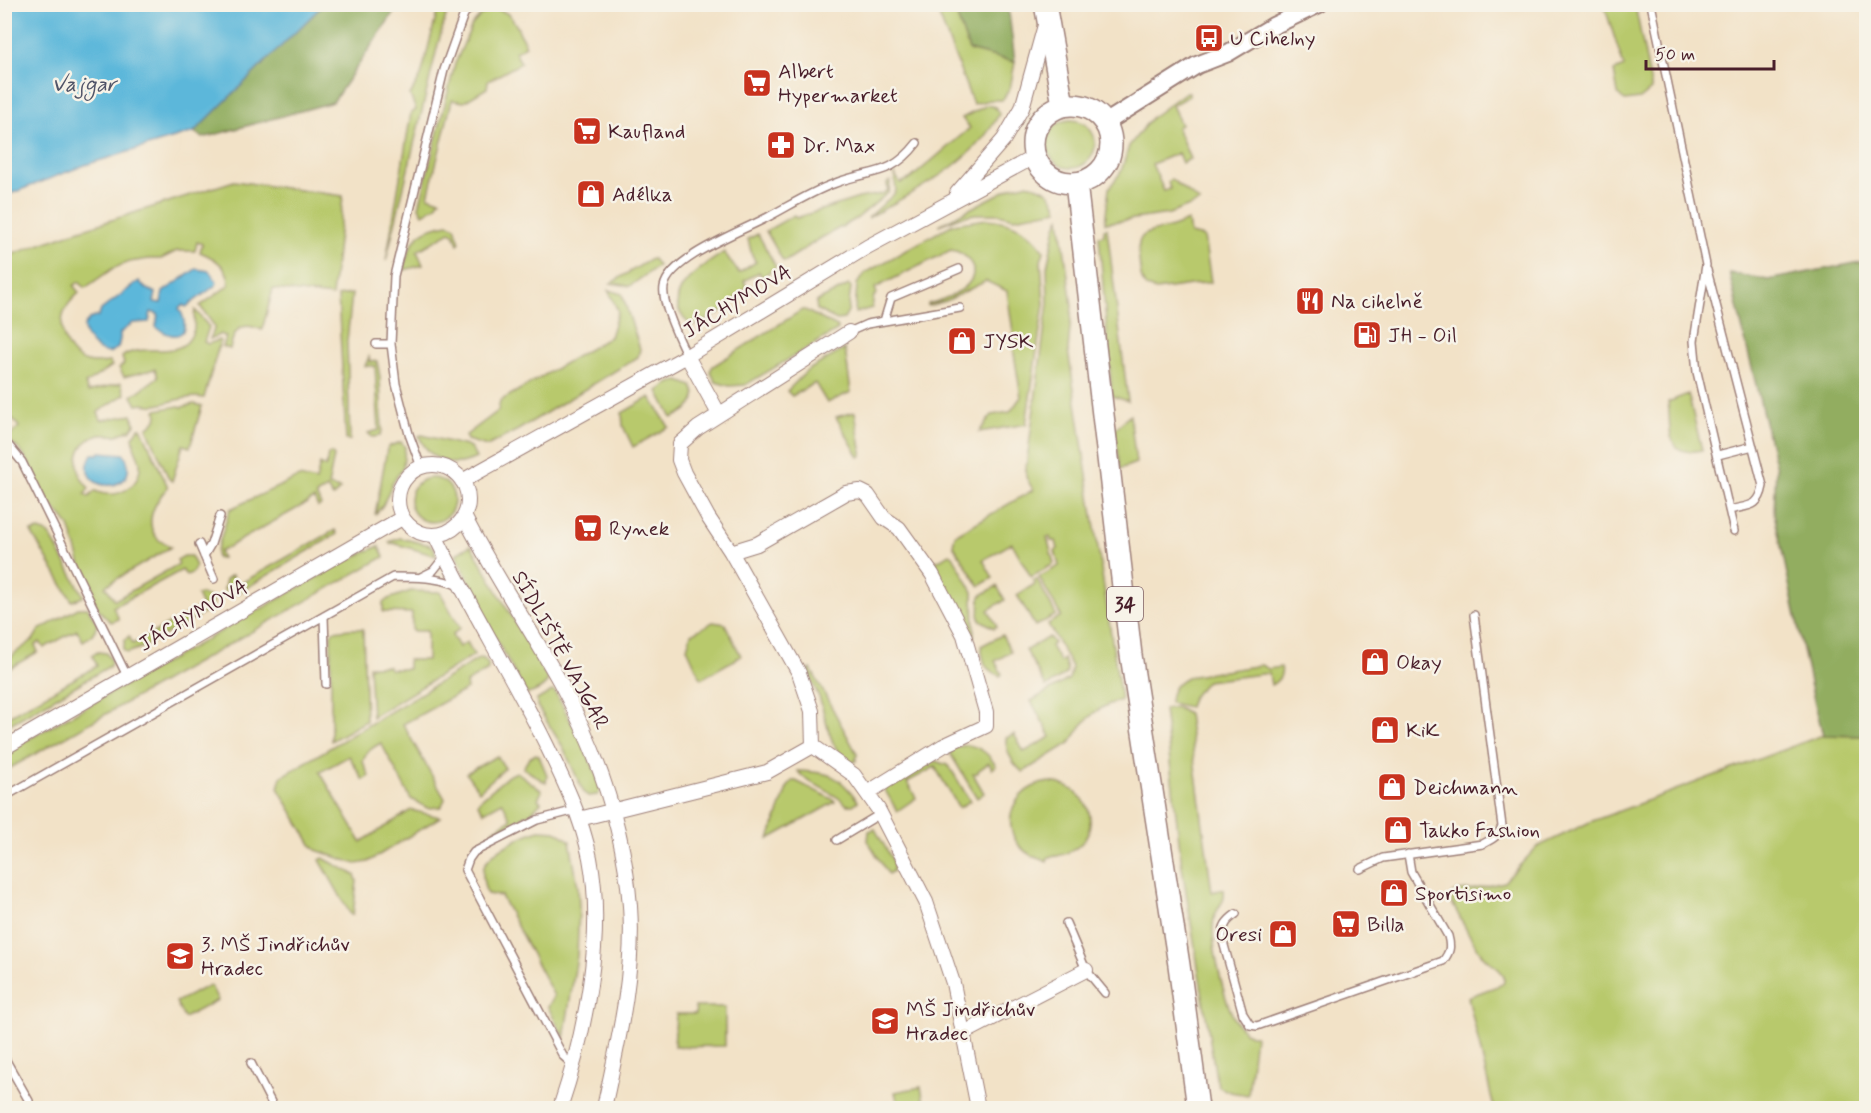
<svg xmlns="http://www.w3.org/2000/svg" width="1871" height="1113" viewBox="0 0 1871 1113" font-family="Mynerve,sans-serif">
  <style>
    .green { fill: #b8c96c; stroke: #81744c; stroke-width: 1.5 }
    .forest { fill: #92ad60; stroke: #6e6646; stroke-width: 1.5 }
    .water { fill: #5cb7da; stroke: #536b82; stroke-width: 1.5 }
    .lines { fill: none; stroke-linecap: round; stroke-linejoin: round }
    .service-casing { stroke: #9e8079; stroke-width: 10 }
    .minor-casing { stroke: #9e8079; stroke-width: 16 }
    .tertiary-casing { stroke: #9e8079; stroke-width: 20 }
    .primary-casing { stroke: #9e8079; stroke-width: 24 }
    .service { stroke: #fff; stroke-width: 7 }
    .minor { stroke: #fff; stroke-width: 14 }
    .tertiary { stroke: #fff; stroke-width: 16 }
    .primary { stroke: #fff; stroke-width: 21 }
    .labels { text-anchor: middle; stroke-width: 5; stroke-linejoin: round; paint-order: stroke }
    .shield { fill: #f7f3e8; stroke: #7e5f64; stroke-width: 1.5 }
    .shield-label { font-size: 20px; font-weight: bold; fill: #4a1f2b }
    .poi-label { font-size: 21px; fill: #4a1f2b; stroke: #f7f3e8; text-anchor: start }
    .street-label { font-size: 21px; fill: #4a1f2b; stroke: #f7f3e8 }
    .water-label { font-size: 22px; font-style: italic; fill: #505468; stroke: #f7f3e8 }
  </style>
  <rect width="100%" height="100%" fill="#f7f3e8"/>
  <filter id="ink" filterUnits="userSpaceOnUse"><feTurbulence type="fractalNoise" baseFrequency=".0167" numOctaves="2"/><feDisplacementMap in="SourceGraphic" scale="12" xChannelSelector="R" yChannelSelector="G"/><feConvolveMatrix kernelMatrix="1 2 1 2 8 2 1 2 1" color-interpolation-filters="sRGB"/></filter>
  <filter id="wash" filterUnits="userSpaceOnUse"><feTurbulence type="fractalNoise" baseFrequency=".008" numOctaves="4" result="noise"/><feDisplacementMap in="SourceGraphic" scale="24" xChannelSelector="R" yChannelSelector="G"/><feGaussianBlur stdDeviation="1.35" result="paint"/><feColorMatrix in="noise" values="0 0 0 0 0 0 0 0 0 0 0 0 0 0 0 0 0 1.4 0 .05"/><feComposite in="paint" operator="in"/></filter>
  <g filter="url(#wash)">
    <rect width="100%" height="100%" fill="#f2e2c7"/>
    <!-- green -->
    <path class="green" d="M439,5H452L447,12L438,44L386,261L411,113L416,110L410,95L421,76Z
      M935,5H953L969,50L1015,62L1010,89L1002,100H990L973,104Z
      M1604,5H1635L1651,85V90L1640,99L1625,101L1618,94L1614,71L1624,67Z
      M492,9C514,9 517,29 526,46L515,52L521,63L488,81L487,88L464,102L452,100L428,196L440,200L435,207L423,214L419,207L455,64L472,25L481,15Z
      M1186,92H1189V96L1172,105L1181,125L1177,127L1190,159L1182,163L1178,153L1152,164L1164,191L1170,189L1168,182L1171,179L1200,202L1169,214L1105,223L1109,188L1121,172L1129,146L1151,118Z
      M987,105L995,107L999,114C974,164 914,191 868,218L894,194L896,190L894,173L900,183L910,179L970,128L962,118Z
      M1047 144a24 24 0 1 1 48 0a24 24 0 1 1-48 0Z
      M234,181L343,196L332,296L273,289L262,330C242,321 234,328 230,349L223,347L226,337L221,334L210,339L215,327L200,306L229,285C230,268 215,258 200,252L202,244L197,242L195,251H177L161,259H149L129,262L112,269L85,288L79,282L74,286L79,293C73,299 65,306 63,316C59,333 68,357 87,362C95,364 102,363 110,362L112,366L85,384L88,392L121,383L125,394L98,412L101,420L132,415L135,424L130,431L128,430L126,432C122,432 120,434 117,435C111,436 104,433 97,436C73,444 73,472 89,488L85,494L89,497L95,491C115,500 140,489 140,465C140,457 136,453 134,446C134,443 134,440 133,437L139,428H141L167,485V488C155,502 142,524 159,540C163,543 168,545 171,547L105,586L115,600L179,564L177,560L184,556H191L196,566L192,573L186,575L182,570L113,607L119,619L111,622C85,603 81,557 70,529C66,518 57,513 50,504C32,481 34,456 6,439L19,427L13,419L5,424V257L74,232Z
      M890,181L889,192L856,219L821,238L786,261H783L766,231L794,215L796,218L859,198L882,194L888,190L887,183Z
      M1025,184C1043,186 1053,192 1058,210L1014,218L999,214H975L960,217L939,225L1012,187Z
      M1060,218L1072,306L1068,350L1121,700L1107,705L1095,712L1082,725L1070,743L1023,772C1013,765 1005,750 1006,738L1014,734L1024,752L1051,737L1031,701L1069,679L1072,667L1048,624L1061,616L1039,577L1059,566L1055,551L1058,549L1056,541H1051L1050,537H1047L1054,564L1031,577L1012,543L983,560L993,578L979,586L953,545L955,535L1033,490L1026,477V468L1048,303L1047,267L1056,226Z
      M987,219C1012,221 1030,230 1044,251L1041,261L1044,304L1026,424L979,432L992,415L1010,412L1021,397L1012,341L1014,339L1007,291L986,281L946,301L928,306V304C940,301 958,294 967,285C981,271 968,252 951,250L875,288L877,294L874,296L872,308L855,313V311L857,284L865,273L953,224Z
      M1188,221L1190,234L1204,237L1211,282L1156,290L1146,287C1140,279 1140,269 1139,259C1136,234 1143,233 1165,229C1173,227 1180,224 1188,221Z
      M449,224L455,227L460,242L458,244L454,234L450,232L417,251L423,265L404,270C409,241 418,228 449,224Z
      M1107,228L1128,401L1112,396L1099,236L1104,235V229Z
      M758,234L776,267L775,268L762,277L759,272L744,281L747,287C739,293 734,302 726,308C717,315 706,321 695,325C688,324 684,320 681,314C665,287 706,265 724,252L739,273L756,262L752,256L748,239Z
      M651,259H653L658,266L630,286L611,283Z
      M849,285L851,287L848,312L844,319L837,320L817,310L816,302Z
      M608,290L622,294L640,349L638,357L518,430L487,446L467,440L465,436L498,411L500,401L610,337L618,311Z
      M352,294L347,341L350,440H346L338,296Z
      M195,310L209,327L204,342L208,344L219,340L220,342L204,398C186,395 173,402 156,405C149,406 145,403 137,405L132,396L158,377L155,369L124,377L119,368L124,364L122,357C143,340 181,364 193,332C196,325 193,317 195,310Z
      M802,310H805L837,327L838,330L745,385L729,386L716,382L710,371L713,366Z
      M845,349L851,392L827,403L815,383L792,396L787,391L808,370Z
      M369,357L370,362L377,361L380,377L382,431L380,436L372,437L368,433L379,430L375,366H365Z
      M679,381L692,386C702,403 685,412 672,418L658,391L670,383Z
      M1688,394L1702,450C1662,459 1672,425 1668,402Z
      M650,397L669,427L633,447L623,426L622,413Z
      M194,404L202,406L190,447L183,445L172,481L169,479L147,428C154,422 159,420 156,410L179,406L182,407Z
      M855,412L862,455L859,457L836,417Z
      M1130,415L1136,463L1120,469L1115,429Z
      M422,435L470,447L476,458C452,470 429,460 419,436Z
      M401,442L405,447L403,467L392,484L383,505L375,515L387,449L390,446Z
      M331,453L334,456L328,486L340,489L333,497L327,488L316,495L321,505L318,507L314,499L219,552L222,558H217L216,553L230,509L299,477L316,481L320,464L326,467L328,454Z
      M410 500a22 22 0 1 1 44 0a22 22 0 1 1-44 0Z
      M39,530L47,533L51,537L83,595V597L72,601L31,532Z
      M335,530L337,534L238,593L226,592L224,589L226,579L232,575L238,585Z
      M400,538L430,545L434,548L436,556L393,543L390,544L389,542Z
      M471,545L548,680C546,687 534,693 527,694L525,692L475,600L468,579L456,554Z
      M379,546L384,557L5,771L4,753L348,560Z
      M950,554L953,556L973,592L974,636L972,639L931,564Z
      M1037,579L1056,615L1035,626L1017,595L1035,584L1033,581Z
      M997,586L1005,600L988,610L997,626L994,628L979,619L980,596Z
      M411,591L440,592L460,628L452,635L459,647L467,642L474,655L372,717L369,666H388L389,669H408V660H427V631H412V613L383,612V603L388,599Z
      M201,594L212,598L213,602L211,609L143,647L127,653L123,650L125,640L129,636L133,644L202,606L197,595Z
      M78,608H88L97,624C95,633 91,636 83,641L77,630L44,648L40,642L35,645L38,652L5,671V664L15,653L33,640L39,630Z
      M713,622L725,624L741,656L701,679L687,648L691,634Z
      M350,629H363L366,721L331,741V634L334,631Z
      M1002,635L1011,652L995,661L1002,674L1000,676C983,669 984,663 981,646Z
      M1049,637L1054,643L1051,646L1060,662L1064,659L1067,670L1066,674L1046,687L1026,650Z
      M98,652L106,653L111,660L110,666L5,727V718L97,666L92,655Z
      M480,658L484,659L488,664V670L466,683L467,689L403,724L445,799L441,807L427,808L411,799L381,743C372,748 366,751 363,762L369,776L363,780L349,756L320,772L361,842L411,810L440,817L368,862L356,864L316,850L312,846L278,788L281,777Z
      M1261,665L1268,669L1281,667C1283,675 1279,681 1271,685L1269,673L1207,681L1192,698L1189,707L1170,703C1170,690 1176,683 1187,677Z
      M811,669L857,754L856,761L852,763C830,756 826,716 819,697C816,689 811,680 807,671Z
      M552,691L555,692L582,742L601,785L598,795L588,796L584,793L563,747L537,706V700Z
      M1176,707L1188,714L1212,892L1224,889C1226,902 1217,907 1214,919C1209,939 1225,1006 1237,1023C1242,1031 1247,1035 1255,1036L1248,1095L1230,1092L1219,1087L1216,1078L1182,867L1164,709Z
      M1823,735L1866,736V1108H1494L1468,997L1503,984C1509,971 1490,965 1483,956C1470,939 1461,919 1451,901L1452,894L1457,891L1471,890L1504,882L1537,847L1590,822Z
      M967,745C981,747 989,754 996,766L992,769L989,763L978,771V773L973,774L984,793L977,798L950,753L953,748Z
      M536,754L539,756L547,775L546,783L523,768L529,758Z
      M497,756L505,768L479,791L466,773Z
      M935,761L947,765L951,769L970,801L959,808L935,767L907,782L916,798L897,811L885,790L886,787L930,762Z
      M798,771C830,772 839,775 858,801L853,805H847C834,791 805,783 798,771Z
      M517,772L542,791L538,799L541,802L532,812L496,832L494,830L511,819L502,802L484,812L478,804L479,801L508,776Z
      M792,781H796L834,800L835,802L769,839L787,788Z
      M1049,782C1102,787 1106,854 1048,857L1047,861C997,851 999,789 1049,782Z
      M875,829L894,863L893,871L888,874L868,841L869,831Z
      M540,830L556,831L570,841L578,887L579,907L577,956L564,1038L548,1007L554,996L501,896L487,894C477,866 485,857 509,844C519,838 529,833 540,830Z
      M323,858L355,875L357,881L353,915H351L320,860Z
      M210,985L218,1000L184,1018L176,1002Z
      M695,1007H725V1046L674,1047L676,1014H696Z
      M921,1087L924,1103L899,1108L895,1092Z"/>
    <!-- forest -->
    <path class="forest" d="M323,5H399L333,102L203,138L194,132Z
      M953,5H1008L1015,62L969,50Z
      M1866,261V736L1823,735L1812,692L1774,513L1776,468L1729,273L1768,280Z"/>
    <!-- water -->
    <path class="water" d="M5,4H323V5L194,132L85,165L5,196Z
      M196,269L209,271L217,282L216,285L186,307L184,305L179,308C193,333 178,344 156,327L158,314L151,312L149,322L133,323L120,333V339L118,348L109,353C97,352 84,339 84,326L89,319L99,316L101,310L139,281L145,288L156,293L154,302L161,303L163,292Z
      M100,452L124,454C147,496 69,495 92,454H99Z"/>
  </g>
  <g filter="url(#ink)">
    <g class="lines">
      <!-- service casing -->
      <g class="service-casing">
        <path id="service" d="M1651,4L1706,265L1694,341L1697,372L1734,531
          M1707,270L1763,486C1759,508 1749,505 1729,510
          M884,321L891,298L959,269
          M849,332L867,324L960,308
          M376,344H391
          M687,356C680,341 661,303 664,287C669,258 744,230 768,217C789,206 811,192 833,184C870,169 890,178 917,143
          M4,444L9,446L22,462L128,678
          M1718,455L1753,446
          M421,467L409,434L396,384L391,344L394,276L444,70L464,14L474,4
          M199,544L214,579
          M204,556L211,544L220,516
          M421,577L433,571L445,556
          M324,616L326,684
          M4,797L393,577C415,577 439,577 459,586
          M837,840L880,814
          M1360,869L1383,858L1483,844C1492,839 1499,836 1502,826L1474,615
          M1236,914C1226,921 1223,926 1222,938L1243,1014L1250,1025L1257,1026L1443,961C1450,952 1451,947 1448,936L1411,872L1408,854
          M1066,923L1086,970L1105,993
          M4,1057L29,1101L28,1108
          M251,1063L274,1108
          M573,1065L563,1056L465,870L469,859L474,852L537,820L576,810"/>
      </g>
      <!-- minor casing -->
      <g class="minor-casing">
        <path id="minor" d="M957,193L1004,139L1022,108L1045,25
          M687,356L719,414
          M398 500a35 35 0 1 1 70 0a35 35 0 1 1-70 0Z
          M462,481L687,356L867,247L1034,157
          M464,516C493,573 529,626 560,682C597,751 624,828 630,906C635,974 618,1042 604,1108
          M435,535C469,607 511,673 546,744C564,781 582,818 590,858C605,937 585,1034 560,1108
          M731,552L757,544L846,493L860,491L868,495L884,518L899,528L932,574L964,635L986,712V726L943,746L867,793
          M813,746L854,775L878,809L926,902L953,983L978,1108
          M4,748L402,518
          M579,819L767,772L813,746L812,711L799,673L731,552L708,517L684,473L679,460L680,444L698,428L849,332
          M962,1034L1086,970"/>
      </g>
      <!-- tertiary casing -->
      <g class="tertiary-casing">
        <path id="tertiary" d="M1105,123L1197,65L1228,53L1273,26L1319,4"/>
      </g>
      <!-- primary casing -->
      <g class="primary-casing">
        <path id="primary" d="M1045,4L1063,105
          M1033 144a39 39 0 1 1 78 0a39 39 0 1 1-78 0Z
          M1076,183L1131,655L1179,965L1198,1108"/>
      </g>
      <!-- service -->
      <use href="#service" class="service"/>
      <!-- minor -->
      <use href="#minor" class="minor"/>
      <!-- tertiary -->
      <use href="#tertiary" class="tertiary"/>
      <!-- primary -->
      <use href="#primary" class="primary"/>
    </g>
  </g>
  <!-- icons -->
  <defs>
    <g id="bus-square" transform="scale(1.5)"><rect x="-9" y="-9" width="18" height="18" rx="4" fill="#c8321e" stroke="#f7f3e8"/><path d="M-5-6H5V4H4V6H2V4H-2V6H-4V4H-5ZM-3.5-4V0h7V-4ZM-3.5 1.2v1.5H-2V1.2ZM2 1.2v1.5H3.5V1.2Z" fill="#fff"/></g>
    <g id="supermarket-square" transform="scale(1.5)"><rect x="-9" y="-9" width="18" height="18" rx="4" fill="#c8321e" stroke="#f7f3e8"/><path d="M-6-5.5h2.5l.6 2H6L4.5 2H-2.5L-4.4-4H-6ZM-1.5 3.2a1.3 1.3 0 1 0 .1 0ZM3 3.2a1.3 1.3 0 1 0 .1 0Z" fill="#fff"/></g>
    <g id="pharmacy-square" transform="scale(1.5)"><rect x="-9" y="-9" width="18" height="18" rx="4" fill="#c8321e" stroke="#f7f3e8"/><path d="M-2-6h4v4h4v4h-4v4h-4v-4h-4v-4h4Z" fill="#fff"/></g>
    <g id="shop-square" transform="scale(1.5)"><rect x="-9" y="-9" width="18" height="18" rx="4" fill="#c8321e" stroke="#f7f3e8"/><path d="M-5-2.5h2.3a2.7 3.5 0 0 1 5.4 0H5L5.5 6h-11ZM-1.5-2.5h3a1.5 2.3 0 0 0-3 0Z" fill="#fff"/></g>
    <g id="restaurant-square" transform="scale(1.5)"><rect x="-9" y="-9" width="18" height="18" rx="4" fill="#c8321e" stroke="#f7f3e8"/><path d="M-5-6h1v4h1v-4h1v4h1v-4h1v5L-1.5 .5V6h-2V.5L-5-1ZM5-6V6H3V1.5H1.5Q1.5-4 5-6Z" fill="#fff"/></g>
    <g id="fuel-square" transform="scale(1.5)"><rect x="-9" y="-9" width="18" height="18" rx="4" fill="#c8321e" stroke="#f7f3e8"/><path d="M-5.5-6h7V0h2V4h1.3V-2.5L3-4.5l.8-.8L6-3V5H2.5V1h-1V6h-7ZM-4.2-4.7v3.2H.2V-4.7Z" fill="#fff"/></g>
    <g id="school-square" transform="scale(1.5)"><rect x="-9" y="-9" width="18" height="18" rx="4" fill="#c8321e" stroke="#f7f3e8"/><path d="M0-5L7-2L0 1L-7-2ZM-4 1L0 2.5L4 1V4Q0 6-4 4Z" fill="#fff"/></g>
  </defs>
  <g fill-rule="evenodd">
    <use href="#bus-square" x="1209" y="38"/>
    <use href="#supermarket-square" x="757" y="83"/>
    <use href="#supermarket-square" x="587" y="131"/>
    <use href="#pharmacy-square" x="781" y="145"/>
    <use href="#shop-square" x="591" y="194"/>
    <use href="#restaurant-square" x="1310" y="301"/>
    <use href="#fuel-square" x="1367" y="335"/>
    <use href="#shop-square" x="962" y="341"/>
    <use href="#supermarket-square" x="588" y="528"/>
    <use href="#shop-square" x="1375" y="662"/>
    <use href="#shop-square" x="1385" y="730"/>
    <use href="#shop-square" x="1392" y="787"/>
    <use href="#shop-square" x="1398" y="830"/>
    <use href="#shop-square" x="1394" y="893"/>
    <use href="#supermarket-square" x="1346" y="924"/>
    <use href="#shop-square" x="1283" y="934"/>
    <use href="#school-square" x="180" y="956"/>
    <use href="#school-square" x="885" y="1021"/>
  </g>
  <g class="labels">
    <!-- shield labels -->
    <rect class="shield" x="1107" y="587" width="36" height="34" rx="4.5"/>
    <g class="shield-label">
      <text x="1125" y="611">34</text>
    </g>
    <!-- poi labels -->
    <g class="poi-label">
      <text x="1230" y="45">U Cihelny</text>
      <text x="778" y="78">Albert<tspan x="778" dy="24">Hypermarket</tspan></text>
      <text x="608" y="138">Kaufland</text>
      <text x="802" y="152">Dr. Max</text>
      <text x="612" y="201">Adélka</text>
      <text x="1331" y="308">Na cihelně</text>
      <text x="1388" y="342">JH - Oil</text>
      <text x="983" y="348">JYSK</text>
      <text x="609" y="535">Rynek</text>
      <text x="1396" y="669">Okay</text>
      <text x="1406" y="737">KiK</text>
      <text x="1413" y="794">Deichmann</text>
      <text x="1419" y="837">Takko Fashion</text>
      <text x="1415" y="900">Sportisimo</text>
      <text x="1367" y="931">Billa</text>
      <text x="1262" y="941" text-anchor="end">Oresi</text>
      <text x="201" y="951">3. MŠ Jindřichův<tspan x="201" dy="24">Hradec</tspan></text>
      <text x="906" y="1016">MŠ Jindřichův<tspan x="906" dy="24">Hradec</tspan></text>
    </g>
    <!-- street labels -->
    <g class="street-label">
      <text transform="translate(737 301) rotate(-31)" y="7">JÁCHYMOVA</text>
      <text transform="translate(193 615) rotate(-30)" y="7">JÁCHYMOVA</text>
      <text transform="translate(561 650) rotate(61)" y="7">SÍDLIŠTĚ VAJGAR</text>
    </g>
    <!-- water labels -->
    <g class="water-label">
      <text x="84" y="91">Vajgar</text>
    </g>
  </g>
  <!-- margin -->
  <rect width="1871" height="1113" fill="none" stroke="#f7f3e8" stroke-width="24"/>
  <!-- scale -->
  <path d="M1646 60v9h128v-9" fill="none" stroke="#4a1f2b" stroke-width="3"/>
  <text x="1655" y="60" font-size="18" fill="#4a1f2b" stroke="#f7f3e8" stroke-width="4.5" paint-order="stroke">50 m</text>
</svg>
